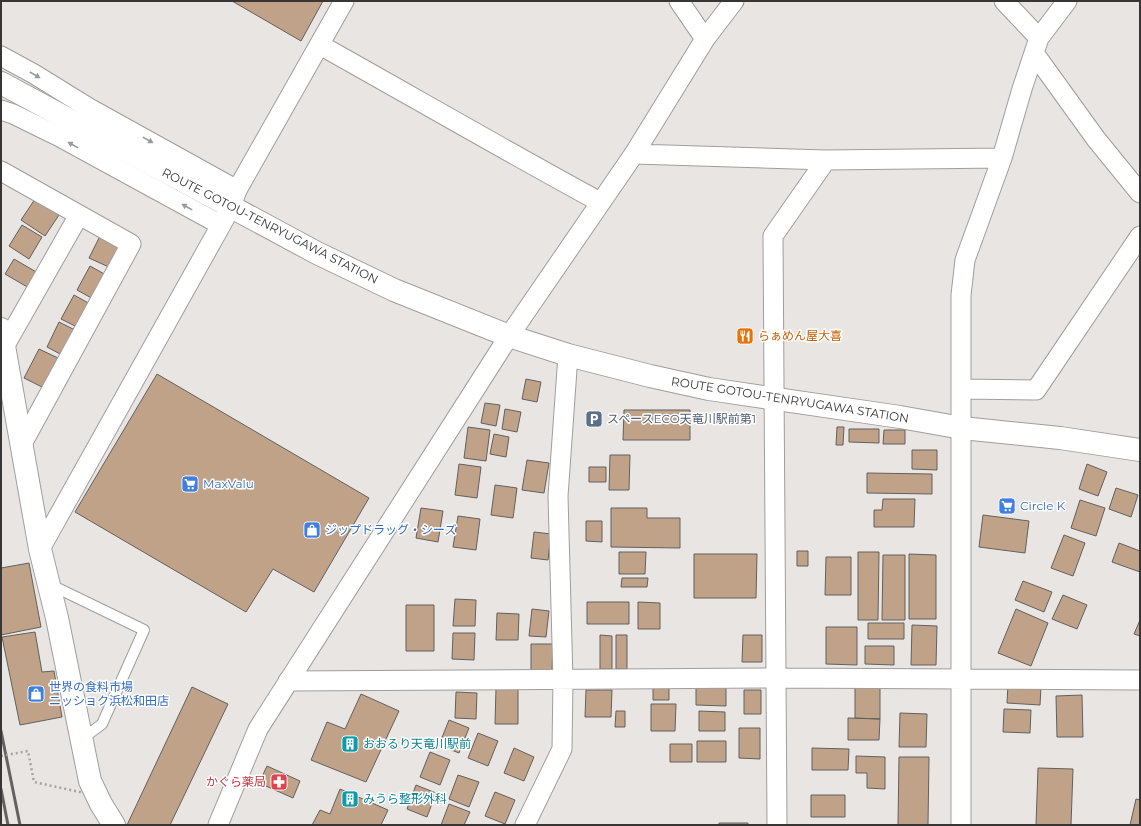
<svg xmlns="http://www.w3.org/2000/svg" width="1141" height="826" viewBox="0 0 1141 826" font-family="Montserrat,'Noto Sans JP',sans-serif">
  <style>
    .building { fill: #c0a289; stroke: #62605e }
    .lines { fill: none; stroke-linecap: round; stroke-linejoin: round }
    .service-casing { stroke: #a09e9c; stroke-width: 12 }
    .minor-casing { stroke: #a09e9c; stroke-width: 21 }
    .tertiary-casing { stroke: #a09e9c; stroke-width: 24 }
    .secondary-casing { stroke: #a09e9c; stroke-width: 24 }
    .service { stroke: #fff; stroke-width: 10 }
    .minor { stroke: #fff; stroke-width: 19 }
    .tertiary { stroke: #fff; stroke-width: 22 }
    .secondary { stroke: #fff; stroke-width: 22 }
    .rail { stroke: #646261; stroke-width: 3 }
    .path-bridge { stroke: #a5a3a1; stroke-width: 2.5; stroke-dasharray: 2 3; stroke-linecap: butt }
    .oneway { fill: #9b9a9a }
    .labels { text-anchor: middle; stroke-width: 3; stroke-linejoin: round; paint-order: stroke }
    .street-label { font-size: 12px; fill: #373635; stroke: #fff }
    .food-label { font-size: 12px; fill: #c56008; stroke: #fff; text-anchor: start }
    .service-label { font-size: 12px; fill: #4e5e75; stroke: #fff; text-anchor: start }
    .shop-label { font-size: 12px; fill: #366cbe; stroke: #fff; text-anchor: start }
    .culture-label { font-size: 12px; fill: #0d838f; stroke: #fff; text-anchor: start }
    .health-label { font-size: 12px; fill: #be3a42; stroke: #fff; text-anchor: end }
  </style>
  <rect width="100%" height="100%" fill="#e8e5e3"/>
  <!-- building -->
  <path class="building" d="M232,1H323L301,41Z
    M35,199L59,215L45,236L21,220Z
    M22,225L42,237L29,259L9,246Z
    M100,236L122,247L111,268L89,258Z
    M14,259L38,273L29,288L5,274Z
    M90,266L108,276L95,300L77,290Z
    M74,295L92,305L79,328L61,319Z
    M59,322L77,331L64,356L47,347Z
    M39,349L58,358L44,388L24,378Z
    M157,374L369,498L314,592L273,569L246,612L75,512Z
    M526,379L541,382L537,402L522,399Z
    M485,403L500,405L496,426L481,423Z
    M505,409L521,412L517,432L502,429Z
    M624,410H690V440H623Z
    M468,427L490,430L486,461L464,458Z
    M837,427H844L843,445H836Z
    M849,429H879V443L849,442Z
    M884,430H905V444H883Z
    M494,434L509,437L506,457L490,454Z
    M912,450H937V470L912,469Z
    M610,455H630L629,490H609Z
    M527,460L549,463L544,493L522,490Z
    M459,464L481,467L477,498L455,495Z
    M1087,464L1107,472L1098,496L1079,489Z
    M589,467H606V482H589Z
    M867,473L932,474V494L867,493Z
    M495,485L517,488L513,518L491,515Z
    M1116,488L1138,495L1131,517L1109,509Z
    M883,499H915L914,527H874V510H882Z
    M1080,500L1105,508L1096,536L1071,528Z
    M421,508L443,511L438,542L416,538Z
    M611,508H647V518H680V548L611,547Z
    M983,515L1029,521L1025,553L979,547Z
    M458,516L480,519L476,550L453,547Z
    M586,521H602V542L586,541Z
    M534,532L551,534L548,560L531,558Z
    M1064,535L1085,543L1073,576L1051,568Z
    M1119,543L1140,551V572L1112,562Z
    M797,551H808V566H797Z
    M619,552H646L645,574H619Z
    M858,552H879L878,620H858Z
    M694,554H757L756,598H694Z
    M909,554L936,555V619H909Z
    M883,555H905V620H882Z
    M826,557H851V595H825Z
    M29,563L41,627L1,635V568Z
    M622,578H648L647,587H621Z
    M1023,581L1052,592L1044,612L1015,600Z
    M1063,595L1087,605L1077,629L1052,619Z
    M455,599L476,600L475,626H453Z
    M587,602H629V624H587Z
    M638,602L660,603V629H638Z
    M406,605H434V651H406Z
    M532,609L549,611L546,637L529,636Z
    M1016,609L1048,623L1031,666L998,653Z
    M497,613L519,614L518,640H496Z
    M1140,620V636L1134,634Z
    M868,623H904V639H868Z
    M912,625L937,626L936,665H911Z
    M826,627H857V665L826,664Z
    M35,632L42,672L54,671L62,717L20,725L2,637Z
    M453,633H475L474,660L452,659Z
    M600,635L612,636V669H600Z
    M616,635H627V669H616Z
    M743,635H762V662H742Z
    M531,644H553L552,671L531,670Z
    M865,646H894V665L865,664Z
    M653,682H669V700H653Z
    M1008,684L1041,686L1040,705L1007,703Z
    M696,686H726V706L696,705Z
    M192,687L228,704L170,825H127Z
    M855,687H880V719L855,718Z
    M496,688L518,689V724H495Z
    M586,690H612L611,717H585Z
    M744,690H761V714H744Z
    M456,692L477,693L476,719L455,718Z
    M361,694L399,711L366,782L311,760L327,722L345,729Z
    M1082,695L1083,737H1057L1056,696Z
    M651,704H676L675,731H651Z
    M1004,709L1031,710L1030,733L1003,732Z
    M616,711H625V727H615Z
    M699,711L725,712V731H699Z
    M900,713L927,714L926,747H899Z
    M848,718L880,719L879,740H848Z
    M449,720L469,728L459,753L439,745Z
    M739,728H760V759L739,758Z
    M478,733L498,741L488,766L468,758Z
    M697,741H726V762H697Z
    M670,744H692V762H670Z
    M514,748L534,757L524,781L504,773Z
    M812,748L849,749L848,770H812Z
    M430,752L450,760L440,785L420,777Z
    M856,756L885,757V789L867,788V773H856Z
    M899,757H929L928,825H898Z
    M267,766L300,781L293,798L259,783Z
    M1038,768L1073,769L1071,825H1036Z
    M458,775L479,782L469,807L449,799Z
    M416,785L436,793L427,817L407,809Z
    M340,789L388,810L381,825H312L320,810L330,814Z
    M495,792L515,800L505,824L485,816Z
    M811,795H845V817H811Z
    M1136,799L1140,800V825H1130Z
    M449,804L470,812L464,825H441Z
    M719,823H748V825H719Z"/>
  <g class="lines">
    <!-- service casing -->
    <g class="service-casing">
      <path id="service" d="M51,585L144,630L102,724L82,739"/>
    </g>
    <!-- minor casing -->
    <g class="minor-casing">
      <path id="minor" d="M679,1L705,39
        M1004,1L1039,38
        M320,45C413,97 506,151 600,202
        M1034,53L1096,139L1140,193
        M1,56L34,74L89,108L237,190
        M1,110L13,114L58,136L221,225
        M634,154L826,160
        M1,171L131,244L22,444
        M4,347L79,215
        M962,389L1036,390L1140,236
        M40,549L221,225L231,207L237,190L344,1
        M288,681L775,678L1140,680
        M218,825L258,729L509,336L634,154L705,39L734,1
        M525,825L562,749L563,680L558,496L568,355
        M777,825L773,236L826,160L1002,158
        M961,825V295L965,260L1002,158L1022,89L1039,38L1067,1"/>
    </g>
    <!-- tertiary casing -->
    <g class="tertiary-casing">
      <path id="tertiary" d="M1,329L40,549L57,618L90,781L101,804L114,825"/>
    </g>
    <!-- secondary casing -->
    <g class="secondary-casing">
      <path id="secondary" d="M1,83L317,253L394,290L509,336L568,355L650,376L709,389L900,417L962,428L1060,438L1140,450"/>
    </g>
    <!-- service -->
    <use href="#service" class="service"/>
    <!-- minor -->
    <use href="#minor" class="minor"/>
    <!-- tertiary -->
    <use href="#tertiary" class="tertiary"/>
    <!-- secondary -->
    <use href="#secondary" class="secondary"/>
    <!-- rail -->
    <path class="rail" d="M1,731L20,825
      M1,789L8,825"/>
    <!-- path-bridge -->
    <path class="path-bridge" d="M1,756L28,751L34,782L84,793"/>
  </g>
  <!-- one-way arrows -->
  <defs><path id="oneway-solid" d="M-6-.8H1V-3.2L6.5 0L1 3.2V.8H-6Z"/></defs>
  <g class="oneway">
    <use href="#oneway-solid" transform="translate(35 75) rotate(30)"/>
    <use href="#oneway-solid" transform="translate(148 140) rotate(29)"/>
    <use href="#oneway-solid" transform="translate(73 145) rotate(-151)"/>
    <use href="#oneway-solid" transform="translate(187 207) rotate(-151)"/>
  </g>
  <!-- icons -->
  <defs>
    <g id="restaurant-square" transform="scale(0.9)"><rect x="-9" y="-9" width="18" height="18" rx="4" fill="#e8710a" stroke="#fff"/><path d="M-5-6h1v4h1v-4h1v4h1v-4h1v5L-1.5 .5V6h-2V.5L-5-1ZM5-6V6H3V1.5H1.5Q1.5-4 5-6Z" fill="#fff"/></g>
    <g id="parking-square" transform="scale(0.9)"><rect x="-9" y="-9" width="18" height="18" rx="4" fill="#5c6f8a" stroke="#fff"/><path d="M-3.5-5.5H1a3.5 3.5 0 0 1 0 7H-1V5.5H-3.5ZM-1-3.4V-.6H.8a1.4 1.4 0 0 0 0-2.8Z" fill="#fff"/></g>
    <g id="supermarket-square" transform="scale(0.9)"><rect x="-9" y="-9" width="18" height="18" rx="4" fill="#3f7fe0" stroke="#fff"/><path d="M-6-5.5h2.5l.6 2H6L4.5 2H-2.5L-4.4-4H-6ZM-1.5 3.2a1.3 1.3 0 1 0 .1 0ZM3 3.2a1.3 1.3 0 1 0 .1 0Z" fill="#fff"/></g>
    <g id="shop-square" transform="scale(0.9)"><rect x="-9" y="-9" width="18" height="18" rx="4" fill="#3f7fe0" stroke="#fff"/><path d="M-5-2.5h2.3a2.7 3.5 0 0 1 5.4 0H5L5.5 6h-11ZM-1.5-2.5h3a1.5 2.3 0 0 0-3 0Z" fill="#fff"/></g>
    <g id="building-square" transform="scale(0.9)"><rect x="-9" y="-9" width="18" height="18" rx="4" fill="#0f9aa8" stroke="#fff"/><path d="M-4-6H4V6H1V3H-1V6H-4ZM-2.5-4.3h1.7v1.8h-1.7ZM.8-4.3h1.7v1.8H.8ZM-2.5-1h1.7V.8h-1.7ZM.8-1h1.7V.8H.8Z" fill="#fff"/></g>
    <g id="pharmacy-square" transform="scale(0.9)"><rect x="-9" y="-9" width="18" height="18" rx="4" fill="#e0444e" stroke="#fff"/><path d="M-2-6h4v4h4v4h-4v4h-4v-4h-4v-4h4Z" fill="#fff"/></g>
  </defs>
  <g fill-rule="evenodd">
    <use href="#restaurant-square" x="745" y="336"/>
    <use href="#parking-square" x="594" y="419"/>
    <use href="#supermarket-square" x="190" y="484"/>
    <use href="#supermarket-square" x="1007" y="506"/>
    <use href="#shop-square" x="312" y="530"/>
    <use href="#shop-square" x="36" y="694"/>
    <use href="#building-square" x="350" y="744"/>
    <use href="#pharmacy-square" x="279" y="782"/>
    <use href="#building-square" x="350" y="799"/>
  </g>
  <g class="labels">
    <!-- street labels -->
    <g class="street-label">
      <text transform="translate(270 226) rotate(27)" y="4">ROUTE GOTOU-TENRYUGAWA STATION</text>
      <text transform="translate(790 400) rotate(9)" y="4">ROUTE GOTOU-TENRYUGAWA STATION</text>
    </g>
    <!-- food labels -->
    <g class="food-label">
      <text x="758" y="340">らぁめん屋大喜</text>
    </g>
    <!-- service labels -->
    <g class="service-label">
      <text x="607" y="423">スペースECO天竜川駅前第1</text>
    </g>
    <!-- shop labels -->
    <g class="shop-label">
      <text x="203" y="488">MaxValu</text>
      <text x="1020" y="510">Circle K</text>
      <text x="325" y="534">ジップドラッグ・シーズ</text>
      <text x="49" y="691">世界の食料市場<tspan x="49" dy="14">ニッショク浜松和田店</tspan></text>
    </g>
    <!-- culture labels -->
    <g class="culture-label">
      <text x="363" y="748">おおるり天竜川駅前</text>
      <text x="363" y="803">みうら整形外科</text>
    </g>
    <!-- health labels -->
    <g class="health-label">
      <text x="266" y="786">かぐら薬局</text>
    </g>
  </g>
  <!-- border -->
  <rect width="1141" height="826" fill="none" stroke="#373635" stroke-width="4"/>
</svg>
